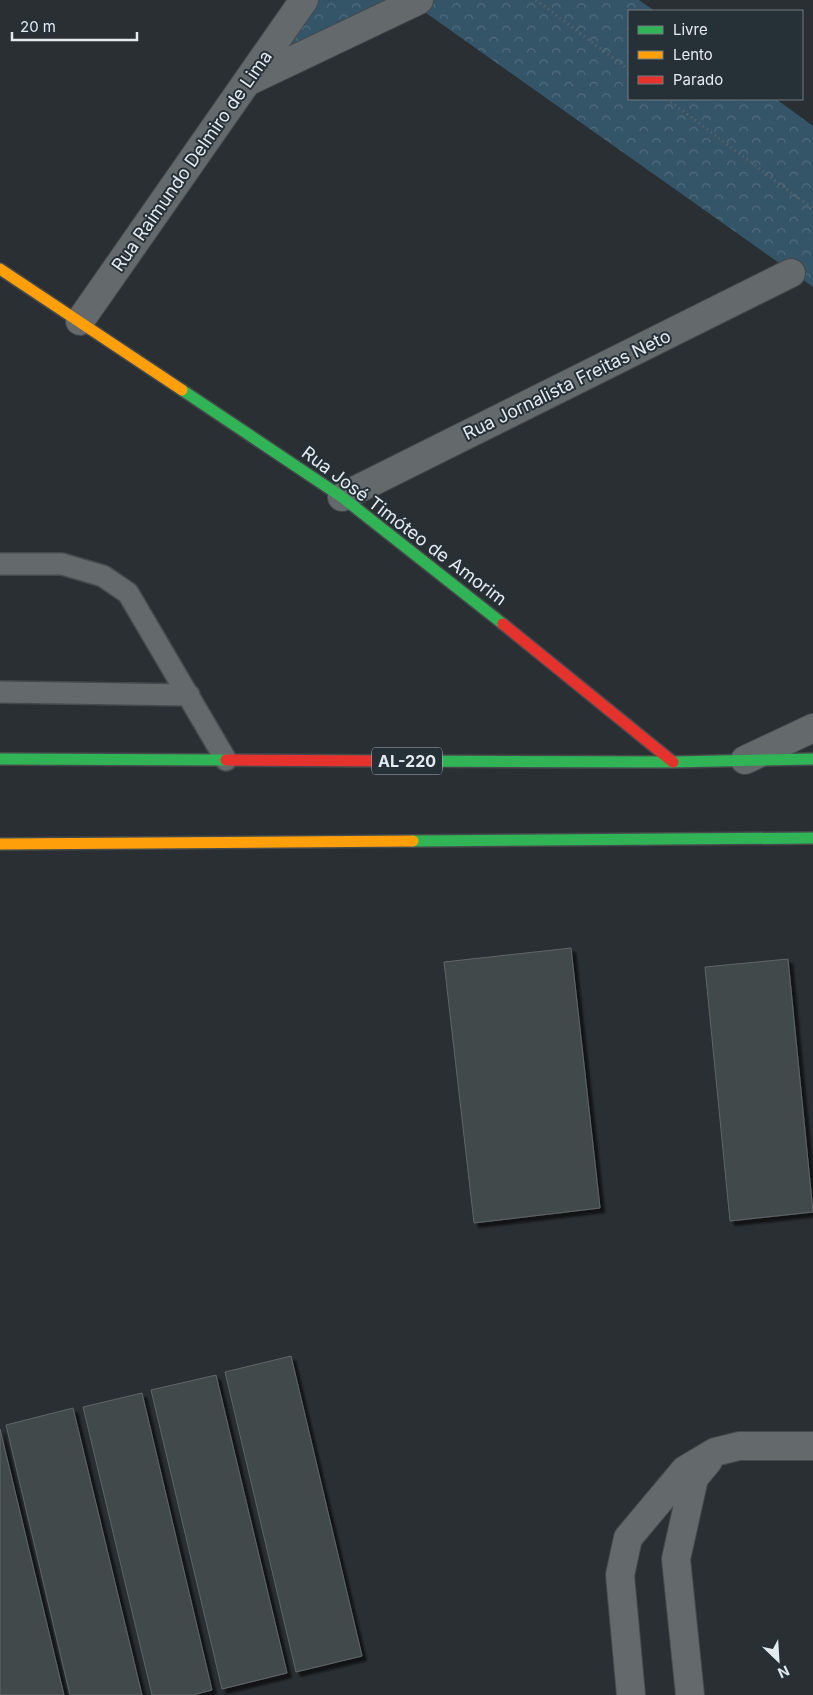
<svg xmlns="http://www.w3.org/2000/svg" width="813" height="1695" viewBox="0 0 813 1695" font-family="Inter,sans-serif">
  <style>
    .park { fill: url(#park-crowns) }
    .building { fill: #43494b; stroke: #606568; filter: url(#shadow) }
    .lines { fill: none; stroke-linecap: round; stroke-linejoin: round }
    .lane-casing { stroke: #454a4d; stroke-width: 24 }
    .street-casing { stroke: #454a4d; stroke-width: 30 }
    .fast-casing { stroke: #454a4d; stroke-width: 14 }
    .slow-casing { stroke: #454a4d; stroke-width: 14 }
    .jam-casing { stroke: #454a4d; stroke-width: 14 }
    .path { stroke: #626569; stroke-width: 3; stroke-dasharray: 1 4; stroke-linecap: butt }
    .lane { stroke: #64696c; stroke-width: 21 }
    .street { stroke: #64696c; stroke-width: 28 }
    .fast { stroke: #30b455; stroke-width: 11 }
    .slow { stroke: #ff9f0a; stroke-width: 11 }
    .jam { stroke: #e5322d; stroke-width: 11 }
    .labels { text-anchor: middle; stroke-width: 4; stroke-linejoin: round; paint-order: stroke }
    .shield { fill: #263037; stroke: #abb3b8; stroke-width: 1 }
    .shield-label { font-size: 16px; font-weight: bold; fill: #e4ebef }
    .street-label { font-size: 18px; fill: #e4ebef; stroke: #263037 }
  </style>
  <defs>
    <pattern id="park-crowns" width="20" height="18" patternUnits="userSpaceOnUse" patternTransform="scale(1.25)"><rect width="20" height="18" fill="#345468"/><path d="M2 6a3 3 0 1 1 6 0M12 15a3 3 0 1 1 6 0" fill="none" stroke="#516d7e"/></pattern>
    <filter id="shadow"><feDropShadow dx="4.5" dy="4.5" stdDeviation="1" flood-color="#0009"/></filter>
  </defs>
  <rect width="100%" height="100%" fill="#2a2f33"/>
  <!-- park -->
  <path class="park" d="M304,0H639L655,11H629V99H776L813,126V287L412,3L248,81Z"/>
  <!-- building -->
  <path class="building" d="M571,948L600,1208L474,1223L444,962Z
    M788,959L813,1212L730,1221L705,967Z
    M291,1356L362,1656L296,1672L225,1372Z
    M216,1375L287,1673L222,1689L151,1390Z
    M142,1393L212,1690L193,1695H152L83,1407Z
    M73,1408L142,1695H70L6,1425Z
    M0,1429L64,1695H0Z"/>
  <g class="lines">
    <!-- lane casing -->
    <g class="lane-casing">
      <path id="lane" d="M0,564H62L103,576L128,593L226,760
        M0,692L189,695"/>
    </g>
    <!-- street casing -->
    <g class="street-casing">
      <path id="street" d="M249,81L419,0
        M80,321L304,0
        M342,497L791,273
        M745,760L813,728
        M631,1695L620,1575L628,1538L685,1470L715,1452L739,1446H813
        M690,1695L676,1559L694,1478L708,1461"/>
    </g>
    <!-- fast casing -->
    <g class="fast-casing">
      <path id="fast" d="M182,390L342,497L503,624
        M0,759L226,760
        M394,761L673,762L813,759
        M413,841L813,838"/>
    </g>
    <!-- slow casing -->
    <g class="slow-casing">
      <path id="slow" d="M0,269L182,390
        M0,844L413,841"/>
    </g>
    <!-- jam casing -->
    <g class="jam-casing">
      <path id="jam" d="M503,624L673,762
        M226,760L394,761"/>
    </g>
    <!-- path -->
    <path class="path" d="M536,0L629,70
      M667,99L813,209"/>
    <!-- lane -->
    <use href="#lane" class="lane"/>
    <!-- street -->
    <use href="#street" class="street"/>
    <!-- fast -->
    <use href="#fast" class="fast"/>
    <!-- slow -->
    <use href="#slow" class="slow"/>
    <!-- jam -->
    <use href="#jam" class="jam"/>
  </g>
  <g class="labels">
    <!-- shield labels -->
    <rect class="shield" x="372" y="747.5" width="70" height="27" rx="4"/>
    <g class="shield-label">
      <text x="407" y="767">AL-220</text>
    </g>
    <!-- street labels -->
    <g class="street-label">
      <text transform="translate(192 161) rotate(-55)" y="6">Rua Raimundo Delmiro de Lima</text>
      <text transform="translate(567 385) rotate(-26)" y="6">Rua Jornalista Freitas Neto</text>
      <text transform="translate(404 526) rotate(37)" y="6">Rua José Timóteo de Amorim</text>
    </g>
  </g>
  <!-- legend -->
  <rect x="628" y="10" width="175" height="90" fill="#263037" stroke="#727b81"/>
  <rect x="638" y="26" width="25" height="8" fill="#30b455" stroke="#727b81"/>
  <text x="673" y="35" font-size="15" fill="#e4ebef">Livre</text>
  <rect x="638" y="51" width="25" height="8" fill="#ff9f0a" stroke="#727b81"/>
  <text x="673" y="60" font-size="15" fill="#e4ebef">Lento</text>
  <rect x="638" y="76" width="25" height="8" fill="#e5322d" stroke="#727b81"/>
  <text x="673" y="85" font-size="15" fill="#e4ebef">Parado</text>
  <!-- north arrow -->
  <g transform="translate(778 1660) rotate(155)" stroke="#263037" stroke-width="4" paint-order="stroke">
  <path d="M0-4L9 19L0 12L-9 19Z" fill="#e4ebef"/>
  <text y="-8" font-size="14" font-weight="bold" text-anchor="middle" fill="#e4ebef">N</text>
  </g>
  <!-- scale -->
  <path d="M12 32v8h125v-8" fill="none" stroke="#e4ebef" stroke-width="2.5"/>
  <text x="20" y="32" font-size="15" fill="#e4ebef" stroke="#263037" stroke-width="4" paint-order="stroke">20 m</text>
</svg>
